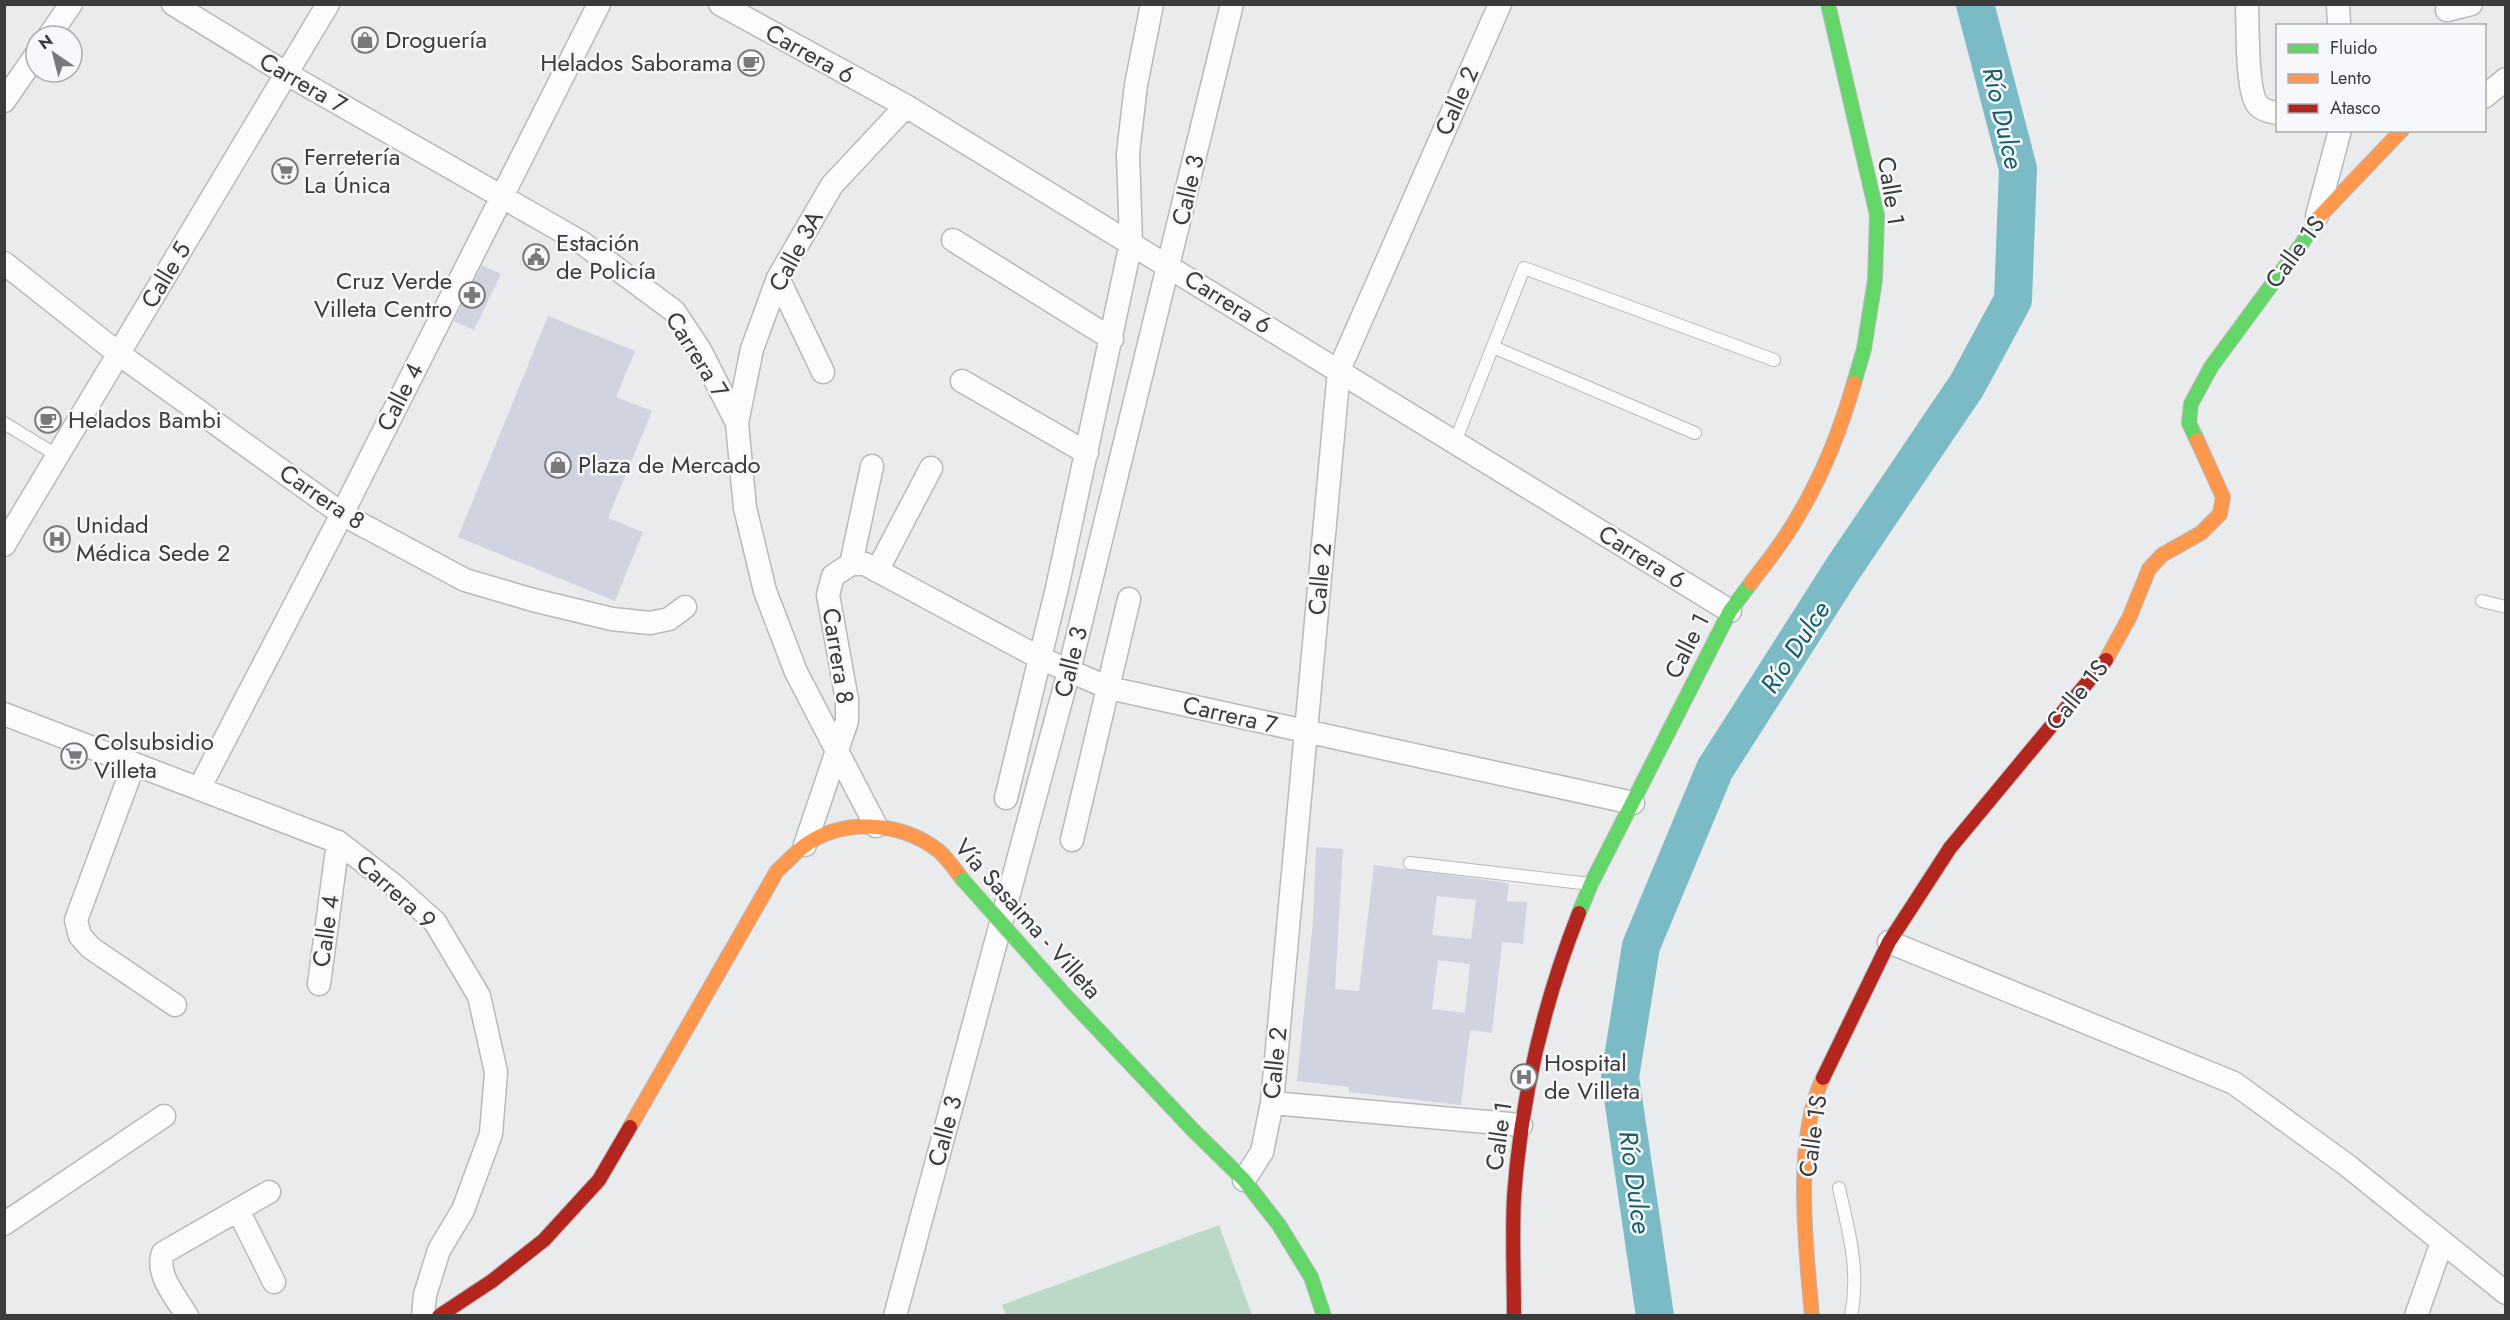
<svg xmlns="http://www.w3.org/2000/svg" width="2510" height="1320" viewBox="0 0 2510 1320" font-family="Jost,sans-serif">
  <style>
    .green { fill: #bcd8c6 }
    .lines { fill: none; stroke-linecap: round; stroke-linejoin: round }
    .river { stroke: #7bbbc6; stroke-width: 38 }
    .building { fill: #d0d4e1; fill-rule: evenodd }
    .lane-casing { stroke: #b8b9ba; stroke-width: 14 }
    .street-casing { stroke: #b8b9ba; stroke-width: 25 }
    .fast-casing { stroke: #b8b9ba; stroke-width: 16 }
    .slow-casing { stroke: #b8b9ba; stroke-width: 16 }
    .jam-casing { stroke: #b8b9ba; stroke-width: 16 }
    .lane { stroke: #fcfcfc; stroke-width: 12 }
    .street { stroke: #fcfcfc; stroke-width: 22 }
    .fast { stroke: #63d668; stroke-width: 14 }
    .slow { stroke: #ff974d; stroke-width: 14 }
    .jam { stroke: #b3261e; stroke-width: 14 }
    .fast-bridge-casing { stroke: #c9c9ca; stroke-width: 16; stroke-linecap: butt }
    .fast-bridge { stroke: #63d668; stroke-width: 14 }
    .labels { text-anchor: middle; stroke-width: 5; stroke-linejoin: round; paint-order: stroke }
    .poi-label { font-size: 24px; fill: #3b3b3c; stroke: #f7f8fb; text-anchor: start }
    .street-label { font-size: 24px; fill: #3b3b3c; stroke: #f7f8fb }
    .water-label { font-size: 26px; font-style: italic; fill: #14606a; stroke: #f7f8fb }
  </style>
  <rect width="100%" height="100%" fill="#eaebed"/>
  <!-- green -->
  <path class="green" d="M1219,1225L1252,1315H1006L1002,1305Z"/>
  <g class="lines">
    <!-- river -->
    <path class="river" d="M1655,1316L1620,1077L1641,946L1715,769L1844,567L1967,385L2013,300L2018,169L1975,4"/>
  </g>
  <!-- building -->
  <path class="building" d="M482,265L501,274L474,330L454,321Z
    M548,316L635,351L616,397L652,411L608,518L643,532L615,601L458,537Z
    M1316,847L1343,849L1335,989L1359,991L1374,865L1509,883L1507,901L1527,902L1523,944L1502,942L1492,1033L1470,1030L1461,1105L1349,1092V1087L1297,1081L1313,921ZM1437,896L1476,900L1471,939L1432,935ZM1438,960L1470,964L1465,1013L1432,1009Z"/>
  <g class="lines">
    <!-- lane casing -->
    <g class="lane-casing">
      <path id="lane" d="M1493,347L1695,433
        M4,423L58,456
        M1455,442L1524,268L1774,360
        M2482,601L2506,607
        M1410,863L1590,884
        M1839,1188C1849,1233 1860,1270 1851,1316"/>
    </g>
    <!-- street casing -->
    <g class="street-casing">
      <path id="street" d="M173,4L287,74L581,242L674,311L700,350L737,423L745,508L765,591L796,672L876,826
        M720,4L906,106L1730,611
        M2247,4C2248,26 2246,88 2257,104C2261,110 2270,112 2278,113
        M2338,4L2339,26
        M2447,10L2471,4
        M49,36L71,4
        M2484,97L2506,79
        M4,101L36,55
        M2317,216L2340,130
        M953,240L1112,339
        M4,263L119,354L342,514L465,580L533,600L612,619L650,623L669,619L685,607
        M778,278L823,372
        M962,381L1087,453
        M737,423L752,349L778,278L832,185L906,106
        M4,545L328,4
        M851,564H865L1040,658L1109,688L1633,803
        M877,571L931,468
        M4,714L338,842L396,887L435,922L479,996L496,1072L491,1134L463,1210L439,1250L425,1295L423,1316
        M134,764L76,920L80,936L91,948L175,1005
        M199,789L342,514L599,4
        M1006,798L1057,588L1131,243L1128,153L1136,85L1152,4
        M1072,840L1129,599
        M805,845L847,721V700L828,595L833,576L851,564L872,466
        M1889,942L2234,1083L2348,1166L2506,1293
        M319,984L338,842
        M1272,1103L1521,1125
        M1244,1180L1262,1152L1272,1103L1339,370L1500,4
        M238,1210L274,1282
        M4,1224L164,1116
        M187,1316C176,1297 155,1274 163,1253L269,1192
        M895,1316L1069,671L1232,4
        M2416,1316L2442,1242"/>
    </g>
    <!-- fast casing -->
    <g class="fast-casing">
      <path id="fast" d="M1828,4L1877,215L1875,280L1864,349L1854,383
        M2197,440L2189,423L2191,404L2211,367L2301,245L2318,218
        M1579,913L1591,884L1730,611L1751,583
        M1069,999L1193,1130L1244,1180L1279,1225L1311,1277L1324,1316"/>
    </g>
    <!-- slow casing -->
    <g class="slow-casing">
      <path id="slow" d="M2318,218L2402,130
        M1751,583C1763,567 1776,551 1787,534C1817,488 1839,436 1854,383
        M2106,660L2130,616L2149,569L2162,555L2201,533L2220,514L2223,497L2197,440
        M630,1127L777,871C786,863 795,853 804,846C844,817 902,822 939,851C948,859 956,871 963,880
        M1812,1316C1806,1249 1793,1140 1823,1078"/>
    </g>
    <!-- jam casing -->
    <g class="jam-casing">
      <path id="jam" d="M1823,1078L1889,942L1950,848L2106,660
        M439,1316L492,1281L544,1240L599,1180L630,1127
        M1514,1316C1514,1277 1512,1236 1514,1197C1521,1100 1543,1004 1579,913"/>
    </g>
    <!-- lane -->
    <use href="#lane" class="lane"/>
    <!-- street -->
    <use href="#street" class="street"/>
    <!-- fast -->
    <use href="#fast" class="fast"/>
    <!-- slow -->
    <use href="#slow" class="slow"/>
    <!-- jam -->
    <use href="#jam" class="jam"/>
    <!-- fast-bridge casing -->
    <g class="fast-bridge-casing">
      <path id="fast-bridge" d="M963,880L1069,999"/>
    </g>
    <!-- fast-bridge -->
    <use href="#fast-bridge" class="fast-bridge"/>
  </g>
  <!-- icons -->
  <defs>
    <g id="shop-ring" transform="scale(1.35)"><circle r="9.5" fill="#f7f8fb" stroke="#78797a" stroke-width="1.5"/><path d="M-5-2.5h2.3a2.7 3.5 0 0 1 5.4 0H5L5.5 6h-11ZM-1.5-2.5h3a1.5 2.3 0 0 0-3 0Z" fill="#78797a"/></g>
    <g id="cafe-ring" transform="scale(1.35)"><circle r="9.5" fill="#f7f8fb" stroke="#78797a" stroke-width="1.5"/><path d="M-5.5-4.5H6V0H3Q3 3.5 0 3.5H-2.5Q-5.5 3.5-5.5 0ZM3-3.2v2h1.7v-2ZM-6 4.5H4V6H-6Z" fill="#78797a"/></g>
    <g id="supermarket-ring" transform="scale(1.35)"><circle r="9.5" fill="#f7f8fb" stroke="#78797a" stroke-width="1.5"/><path d="M-6-5.5h2.5l.6 2H6L4.5 2H-2.5L-4.4-4H-6ZM-1.5 3.2a1.3 1.3 0 1 0 .1 0ZM3 3.2a1.3 1.3 0 1 0 .1 0Z" fill="#78797a"/></g>
    <g id="civic-ring" transform="scale(1.35)"><circle r="9.5" fill="#f7f8fb" stroke="#78797a" stroke-width="1.5"/><path d="M-.6-6.5H3V-4.5H.6V-3L4-1V1h2V6H-6V1h2V-1L-.6-3ZM-1.2 2.5V6h2.4V2.5Z" fill="#78797a"/></g>
    <g id="pharmacy-ring" transform="scale(1.35)"><circle r="9.5" fill="#f7f8fb" stroke="#78797a" stroke-width="1.5"/><path d="M-2-6h4v4h4v4h-4v4h-4v-4h-4v-4h4Z" fill="#78797a"/></g>
    <g id="hospital-ring" transform="scale(1.35)"><circle r="9.5" fill="#f7f8fb" stroke="#78797a" stroke-width="1.5"/><path d="M-5-5h3v3.5h4V-5h3V5h-3V1.5h-4V5h-3Z" fill="#78797a"/></g>
  </defs>
  <g fill-rule="evenodd">
    <use href="#shop-ring" x="365" y="40"/>
    <use href="#cafe-ring" x="751" y="63"/>
    <use href="#supermarket-ring" x="285" y="171"/>
    <use href="#civic-ring" x="536" y="257"/>
    <use href="#pharmacy-ring" x="472" y="295"/>
    <use href="#cafe-ring" x="48" y="420"/>
    <use href="#shop-ring" x="558" y="465"/>
    <use href="#hospital-ring" x="57" y="539"/>
    <use href="#supermarket-ring" x="74" y="756"/>
    <use href="#hospital-ring" x="1524" y="1077"/>
  </g>
  <g class="labels">
    <!-- poi labels -->
    <g class="poi-label">
      <text x="385" y="48">Droguería</text>
      <text x="732" y="71" text-anchor="end">Helados Saborama</text>
      <text x="304" y="165">Ferretería<tspan x="304" dy="28">La Única</tspan></text>
      <text x="556" y="251">Estación<tspan x="556" dy="28">de Policía</tspan></text>
      <text x="452" y="289" text-anchor="end">Cruz Verde<tspan x="452" dy="28">Villeta Centro</tspan></text>
      <text x="68" y="428">Helados Bambi</text>
      <text x="578" y="473">Plaza de Mercado</text>
      <text x="76" y="533">Unidad<tspan x="76" dy="28">Médica Sede 2</tspan></text>
      <text x="94" y="750">Colsubsidio<tspan x="94" dy="28">Villeta</tspan></text>
      <text x="1544" y="1071">Hospital<tspan x="1544" dy="28">de Villeta</tspan></text>
    </g>
    <!-- street labels -->
    <g class="street-label">
      <text transform="translate(810 54) rotate(29)" y="8">Carrera 6</text>
      <text transform="translate(303 83) rotate(30)" y="8">Carrera 7</text>
      <text transform="translate(1457 101) rotate(-66)" y="8">Calle 2</text>
      <text transform="translate(1188 190) rotate(-77)" y="8">Calle 3</text>
      <text transform="translate(1891 191) rotate(81)" y="8">Calle 1</text>
      <text transform="translate(796 251) rotate(-62)" y="8">Calle 3A</text>
      <text transform="translate(2295 252) rotate(-54)" y="8">Calle 1S</text>
      <text transform="translate(166 275) rotate(-59)" y="8">Calle 5</text>
      <text transform="translate(1228 302) rotate(32)" y="8">Carrera 6</text>
      <text transform="translate(697 355) rotate(58)" y="8">Carrera 7</text>
      <text transform="translate(400 397) rotate(-63)" y="8">Calle 4</text>
      <text transform="translate(322 497) rotate(34)" y="8">Carrera 8</text>
      <text transform="translate(1642 557) rotate(32)" y="8">Carrera 6</text>
      <text transform="translate(1320 579) rotate(-85)" y="8">Calle 2</text>
      <text transform="translate(1687 646) rotate(-63)" y="8">Calle 1</text>
      <text transform="translate(838 656) rotate(81)" y="8">Carrera 8</text>
      <text transform="translate(1071 662) rotate(-76)" y="8">Calle 3</text>
      <text transform="translate(2077 695) rotate(-51)" y="8">Calle 1S</text>
      <text transform="translate(1230 715) rotate(13)" y="8">Carrera 7</text>
      <text transform="translate(396 892) rotate(42)" y="8">Carrera 9</text>
      <text transform="translate(1028 919) rotate(48)" y="8">Vía Sasaima - Villeta</text>
      <text transform="translate(326 931) rotate(-82)" y="8">Calle 4</text>
      <text transform="translate(1275 1063) rotate(-84)" y="8">Calle 2</text>
      <text transform="translate(945 1131) rotate(-75)" y="8">Calle 3</text>
      <text transform="translate(1499 1136) rotate(-82)" y="8">Calle 1</text>
      <text transform="translate(1813 1136) rotate(-82)" y="8">Calle 1S</text>
    </g>
    <!-- water labels -->
    <g class="water-label">
      <text transform="translate(2003 118) rotate(77)" y="9">Río Dulce</text>
      <text transform="translate(1795 647) rotate(-57)" y="9">Río Dulce</text>
      <text transform="translate(1635 1182) rotate(82)" y="9">Río Dulce</text>
    </g>
  </g>
  <!-- border -->
  <rect width="2510" height="1320" fill="none" stroke="#3b3b3c" stroke-width="12"/>
  <!-- legend -->
  <rect x="2276" y="24" width="210" height="108" fill="#f7f8fb" stroke="#acacaf" stroke-width="1.5"/>
  <rect x="2288" y="44" width="30" height="9" fill="#63d668" stroke="#acacaf" stroke-width="1.5"/>
  <text x="2330" y="54" font-size="18" fill="#3b3b3c">Fluido</text>
  <rect x="2288" y="74" width="30" height="9" fill="#ff974d" stroke="#acacaf" stroke-width="1.5"/>
  <text x="2330" y="84" font-size="18" fill="#3b3b3c">Lento</text>
  <rect x="2288" y="104" width="30" height="9" fill="#b3261e" stroke="#acacaf" stroke-width="1.5"/>
  <text x="2330" y="114" font-size="18" fill="#3b3b3c">Atasco</text>
  <!-- north arrow -->
  <g transform="translate(54 54) rotate(325)"><circle r="28" fill="#f7f8fb" stroke="#acacaf" stroke-width="1.5"/>
  <path d="M0-4.5L10 22L0 15L-10 22Z" fill="#78797a"/>
  <text y="-9" font-size="16" font-weight="bold" text-anchor="middle" fill="#3b3b3c">N</text>
  </g>
</svg>
